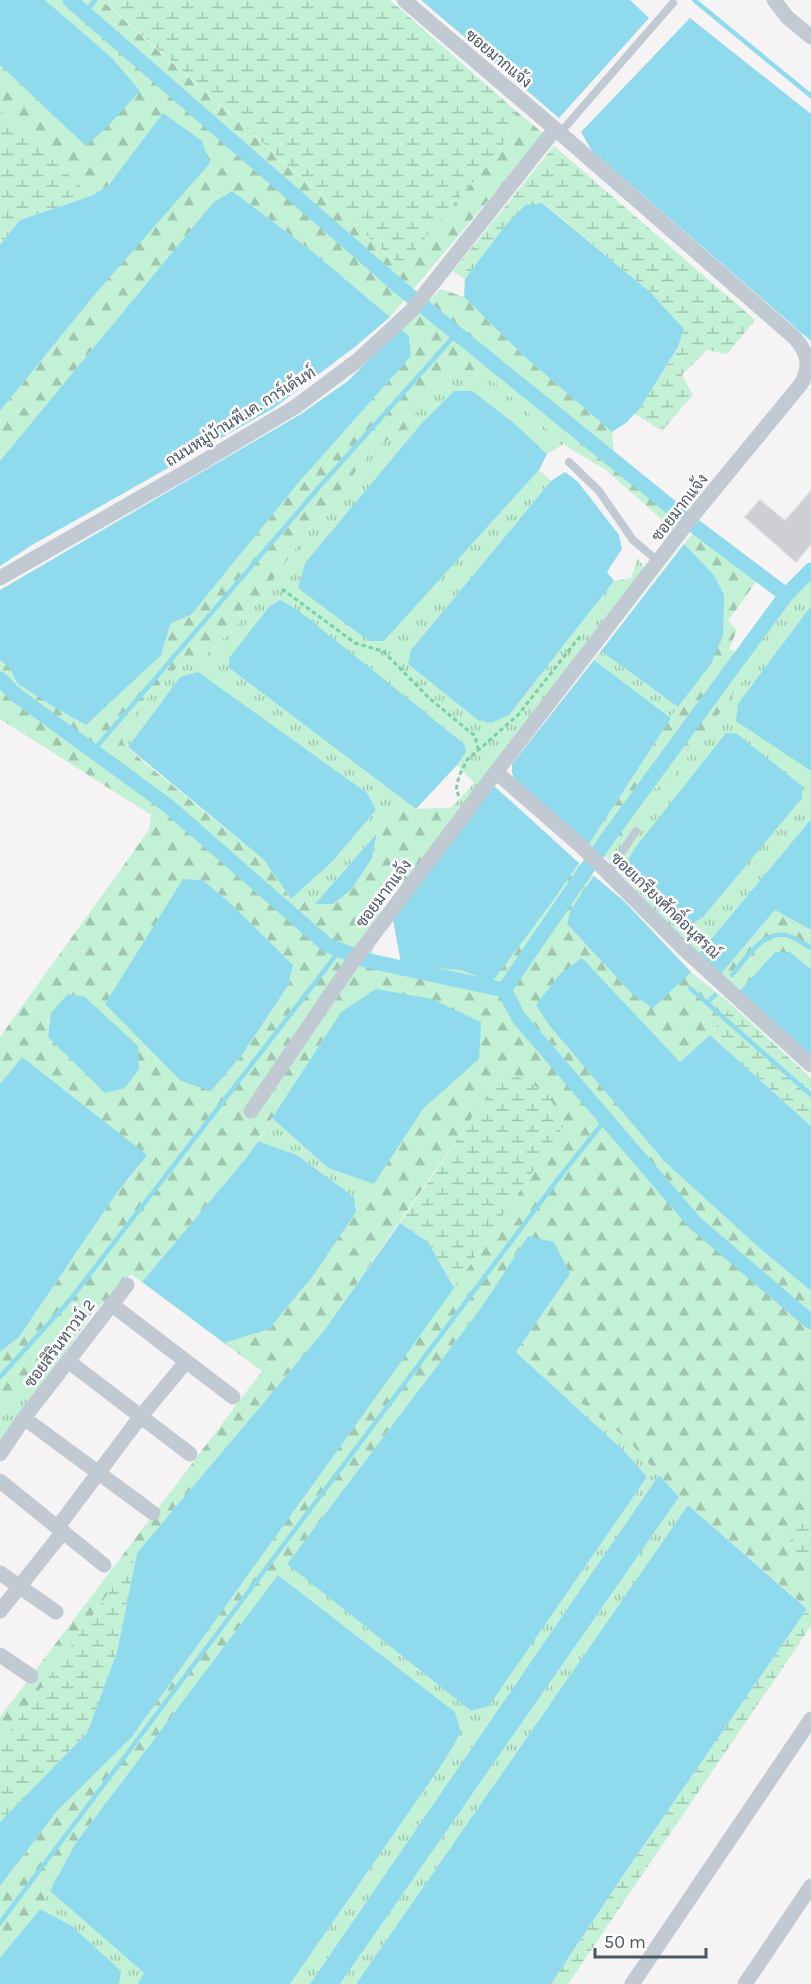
<svg xmlns="http://www.w3.org/2000/svg" width="811" height="1984" viewBox="0 0 811 1984" font-family="Karla,Sarabun,sans-serif">
  <style>
    .grass { fill: url(#grass-tufts) }
    .forest { fill: url(#forest-firs); fill-rule: evenodd }
    .wetland { fill: url(#wetland-marsh) }
    .water { fill: #90daee }
    .lines { fill: none; stroke-linecap: round; stroke-linejoin: round }
    .stream { stroke: #90daee; stroke-width: 4.5 }
    .canal { stroke: #90daee; stroke-width: 15 }
    .building { fill: #cdcfd5; stroke: #d7d9de; stroke-width: 1.5 }
    .path { stroke: #7ad0a6; stroke-width: 3; stroke-dasharray: 4.5 3; stroke-linecap: butt }
    .service { stroke: #c1cad2; stroke-width: 8 }
    .minor { stroke: #c1cad2; stroke-width: 15 }
    .labels { text-anchor: middle; stroke-width: 5; stroke-linejoin: round; paint-order: stroke }
    .street-label { font-size: 16px; fill: #4a5661; stroke: #fff }
  </style>
  <defs>
    <pattern id="grass-tufts" width="24" height="20" patternUnits="userSpaceOnUse" patternTransform="scale(1.5)"><rect width="24" height="20" fill="#c3f1d5"/><path d="M3 7l-1-3M5 7V3M7 7l1-3M15 17l-1-3M17 17v-4M19 17l1-3" fill="none" stroke="#a0c6b0"/></pattern>
    <pattern id="forest-firs" width="22" height="20" patternUnits="userSpaceOnUse" patternTransform="scale(1.5)"><rect width="22" height="20" fill="#c3f1d5"/><path d="M5 1l3.5 6h-7zM16 11l3.5 6h-7z" fill="#a0c6b0"/></pattern>
    <pattern id="wetland-marsh" width="20" height="14" patternUnits="userSpaceOnUse" patternTransform="scale(1.5)"><rect width="20" height="14" fill="#c3f1d5"/><path d="M1 5h8M5 5V1M11 12h8M15 12V8" fill="none" stroke="#a0c6b0"/></pattern>
  </defs>
  <rect width="100%" height="100%" fill="#f5f3f3"/>
  <!-- grass -->
  <path class="grass" d="M474,370L498,385L564,444L547,454L515,424H421L305,563L298,588L384,641L539,470L551,481L411,650L408,664L478,720L509,715L614,581L631,578L638,558L646,571L459,813L460,807H452L474,783L457,765L466,752L229,668L416,809L393,813L380,821L377,833L315,904L291,899L333,861L376,810L180,677L128,747L123,743L122,731L145,701L176,668L205,656L232,630L263,594L300,542L373,449L411,426L429,386L462,371Z
    M811,573V819L698,955L607,859L625,837L621,828L650,791L669,782L750,671V656L798,586Z
    M601,651L678,707L671,718L594,660Z
    M272,1118L328,1168L374,1184L356,1212L354,1197L297,1155L258,1141Z
    M91,1315L0,1450V1407Z
    M516,1352L626,1438L659,1475L310,1984H290L445,1760L461,1732L455,1712L278,1575L287,1564L471,1711L489,1706L647,1477L626,1453Z
    M679,1497L688,1505L356,1984H340Z
    M50,1891L145,1974L138,1984H119L120,1971L72,1926L40,1909Z"/>
  <!-- forest -->
  <path class="forest" d="M45,0H93L106,4L400,265L501,149L516,111L544,134L390,317L308,248L232,191L213,204L0,461V411L96,293L163,113L108,186L91,196L0,110V65L86,145L112,58Z
    M441,289L464,297L525,357L612,432L614,453L685,513L675,531L606,470L569,448L498,385L474,370L462,371L429,386L411,426L373,449L300,542L263,594L232,630L205,656L176,668L145,701L122,731L123,743L146,764L264,860L291,899L315,904H333L372,858L380,821L393,813L416,809L460,807L459,813L406,884L390,885L377,902L381,913L373,951L376,958L418,967L461,970L492,981L555,898L579,863L594,876L571,909L567,924L633,995L682,979L691,972L732,1005L710,1035L680,1062L582,959L664,1161L756,1245L811,1291V1511L796,1510L788,1552L811,1568V1612L679,1497L626,1438L516,1352L570,1274L528,1236L481,1308L75,1844L40,1909L0,1958V1886L57,1811L131,1738L470,1265L565,1124L505,1070L323,1332L137,1553L0,1745V1717L262,1371L224,1343L269,1329L313,1276L423,1109L479,1059L341,1012L246,1158L142,1282L131,1274L0,1407V1352L19,1337L116,1194L139,1166L22,1057L0,1084V1037L149,830L151,815L0,719V660L10,668L17,683L161,655L171,623L191,615L300,481L411,356L409,336L400,328ZM183,879L203,880L230,903L293,965L288,986L241,1056L211,1091Z
    M701,524L758,579L728,621L737,630L729,649L750,656V671L669,782L650,791L621,828L625,837L607,859L589,844L678,707L711,664L714,575L684,544Z
    M775,910L811,930V969L790,952H775L739,992L720,975Z"/>
  <!-- wetland -->
  <path class="wetland" d="M93,0H390L516,111L501,149L401,266L107,4Z
    M0,110L91,196L20,220L0,245Z
    M554,146L755,320L727,354L707,350L682,375L693,395L662,431L635,414L678,348L684,329L650,292L543,203L525,206L504,227L465,279L453,271Z
    M732,1005L811,1078V1126L710,1035Z
    M505,1070L546,1092L565,1124L454,1288L428,1242L400,1223Z
    M796,1510L811,1511V1568L788,1552Z
    M137,1553L117,1652L87,1733L0,1822V1745Z
    M807,1609L811,1612V1626L568,1984H551L624,1874Z"/>
  <!-- water -->
  <path class="water" d="M0,0H45L112,58L140,91L108,126L86,146L0,65Z
    M421,0H630L649,18L559,118Z
    M690,18L811,114V341L592,151L581,132Z
    M163,113L202,141L210,163L96,293L0,411V245L20,220L91,196L108,186Z
    M232,191L308,248L390,317L356,346L274,408L32,545L0,566V461L213,203Z
    M542,203L650,292L684,329L678,347L640,408L627,422L612,432L525,357L464,297L465,279L504,227L525,205Z
    M400,328L409,336L411,356L300,481L191,615L171,623L161,655L86,725L54,707L17,683L10,668L0,660V590L301,414L348,381Z
    M454,391H472L515,424L547,454L539,470L384,641H369L298,588L305,563L421,424Z
    M565,472L578,482L619,535L622,549L607,572L614,581L509,715L491,723L478,720L408,664L411,650L551,481Z
    M684,544L714,575L724,595L723,636L711,664L678,707L601,651Z
    M280,600L298,610L464,744L466,752L457,765L416,809L229,668V658L269,607Z
    M811,606V771L736,721L738,704Z
    M594,660L671,718L589,844L515,781L512,773V764Z
    M198,672L367,793L376,810L333,861L291,899L264,860L128,747L180,677Z
    M726,733L737,734L802,786V798L703,917L682,930L628,875L625,865L635,848Z
    M493,785L579,863L555,898L492,982L461,970L418,967L401,963L393,920Z
    M811,819V930L775,910L720,975L698,955Z
    M377,833L372,858L351,890L333,904H315Z
    M594,876L624,901L691,972L653,1008L633,995L567,924L571,909Z
    M183,879L203,880L230,903L293,965L288,986L241,1056L211,1091L181,1081L105,1004Z
    M775,952H790L811,969V1056L739,992Z
    M582,958L680,1062L710,1035L811,1126V1291L756,1245L664,1161L549,1025L536,1005L560,974Z
    M376,989L432,999L481,1022L479,1059L423,1109L374,1184L328,1168L272,1118L341,1012Z
    M68,994L85,997L138,1046L139,1069L125,1088L105,1093L48,1037L51,1013Z
    M22,1057L147,1155L116,1194L19,1337L0,1352V1084Z
    M258,1141L297,1155L354,1197L356,1212L313,1276L269,1329L224,1343L142,1282L246,1158Z
    M400,1223L428,1242L454,1288L131,1738L57,1811L0,1886V1822L87,1733L117,1652L137,1553L323,1332Z
    M528,1236L554,1242L570,1274L516,1352L626,1453L647,1477L489,1706L471,1711L287,1564L481,1308Z
    M659,1475L679,1497L340,1984H310Z
    M688,1505L807,1609L624,1874L551,1984H356Z
    M278,1575L455,1712L461,1732L445,1760L290,1984H138L144,1973L50,1891L75,1844Z
    M40,1909L72,1926L121,1971L119,1984H0V1958Z"/>
  <g class="lines">
    <!-- stream -->
    <path class="stream" d="M694,0L811,96
      M85,14L95,0
      M93,751L321,485L456,334
      M732,975C745,959 766,927 789,936C797,939 804,944 811,948
      M690,988L811,1095
      M707,1003L715,995
      M0,1377L69,1301L340,950
      M0,1923L558,1179L606,1119"/>
    <!-- canal -->
    <path class="canal" d="M70,0L403,290L697,528L786,595
      M811,570L786,595L609,836L504,990L519,1018L695,1223L811,1322
      M0,679L16,695L167,805L327,945L365,960L504,990"/>
  </g>
  <!-- building -->
  <path class="building" d="M811,491V544L796,562L745,517L760,500L785,521Z"/>
  <g class="lines">
    <!-- path -->
    <path class="path" d="M282,589L355,643L383,651L429,698L475,736L478,749
      M459,796L456,790L459,776L467,760L518,715L581,635"/>
    <!-- service -->
    <path class="service" d="M560,133L673,3
      M569,462L599,491L633,540L659,562
      M608,873L636,831"/>
    <!-- minor -->
    <path class="minor" d="M774,0L787,17L811,37
      M0,578L194,467L295,407L358,360L411,311L555,129
      M496,772L582,847L685,950L811,1065
      M251,1111L349,967L496,772L695,513L801,384C811,366 808,353 795,338L560,133L404,0
      M111,1304L233,1397
      M68,1361L190,1454
      M24,1418L153,1513
      M0,1454L24,1418L127,1285
      M0,1481L104,1565
      M57,1528L141,1416L186,1362
      M0,1573L56,1612
      M0,1611L62,1533
      M0,1655L31,1676
      M632,1984L811,1719
      M745,1984L811,1886"/>
  </g>
  <g class="labels">
    <!-- street labels -->
    <g class="street-label">
      <text transform="translate(499 58) rotate(40)" y="6">ซอยมากแจ้ง</text>
      <text transform="translate(240 416) rotate(-32)" y="6">ถนนหมู่บ้านพี.เค. การ์เด้นท์</text>
      <text transform="translate(679 507) rotate(-52)" y="6">ซอยมากแจ้ง</text>
      <text transform="translate(383 893) rotate(-53)" y="6">ซอยมากแจ้ง</text>
      <text transform="translate(666 905) rotate(44)" y="6">ซอยเกรียงศักดิ์อนุสรณ์</text>
      <text transform="translate(59 1343) rotate(-53)" y="6">ซอยสิรินทาวน์ 2</text>
    </g>
  </g>
  <!-- scale -->
  <path d="M595 1948v9h111v-9" fill="none" stroke="#4a5661" stroke-width="3"/>
  <text x="604" y="1948" font-size="18" fill="#4a5661" stroke="#ffffff" stroke-width="4.5" paint-order="stroke">50 m</text>
</svg>
